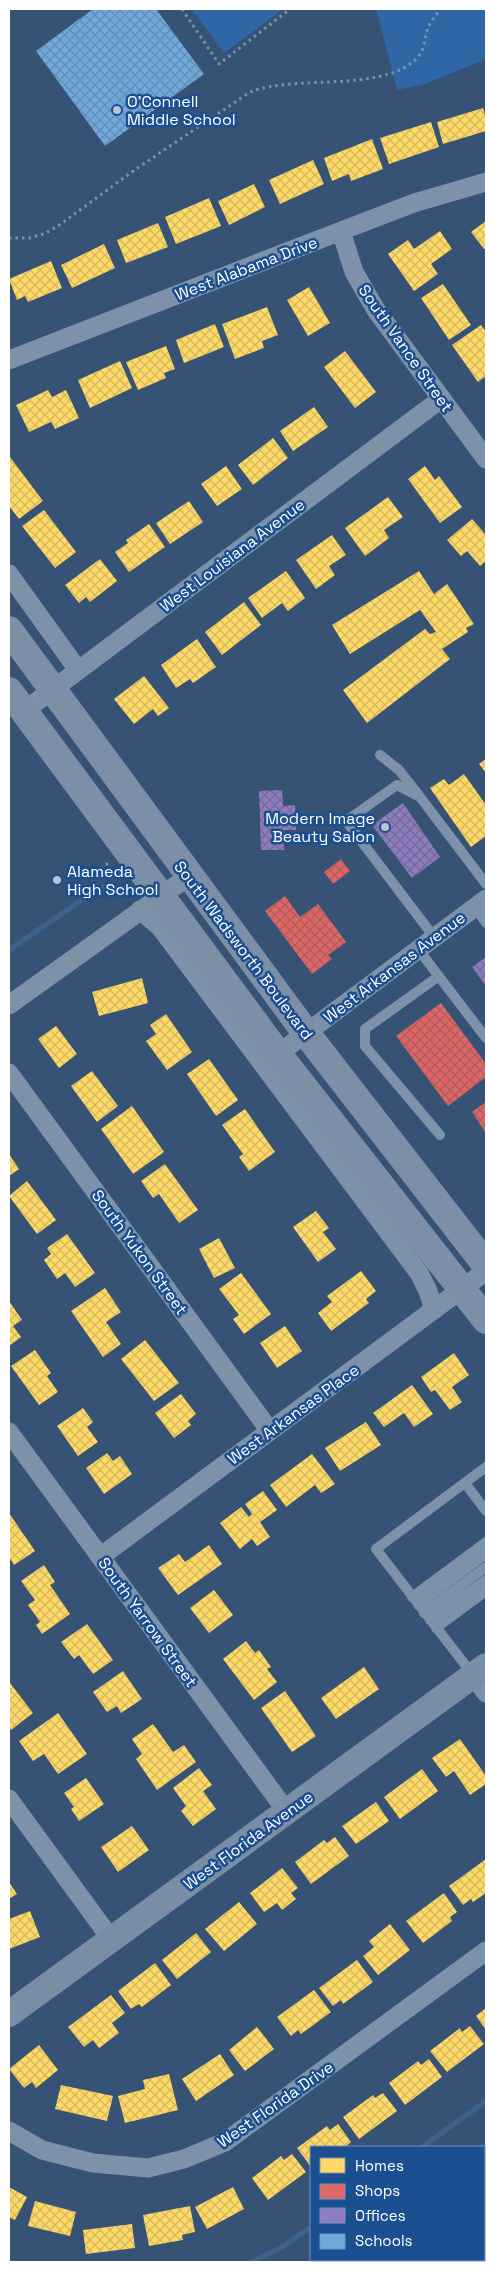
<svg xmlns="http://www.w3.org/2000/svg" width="495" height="2271" viewBox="0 0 495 2271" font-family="'Space Grotesk',sans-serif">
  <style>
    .green { fill: #2f66a5 }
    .homes { fill: url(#homes-cross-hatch) }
    .shops { fill: url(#shops-cross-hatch) }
    .offices { fill: url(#offices-cross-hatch) }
    .schools { fill: url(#schools-cross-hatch) }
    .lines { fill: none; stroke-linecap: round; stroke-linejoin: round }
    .stream { stroke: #3b618d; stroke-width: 5.5 }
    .path { stroke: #7d92a8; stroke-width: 3; stroke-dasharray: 2.5 4; stroke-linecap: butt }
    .lane { stroke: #7d92a8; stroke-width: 10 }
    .street { stroke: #7d92a8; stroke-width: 19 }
    .secondary { stroke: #798da4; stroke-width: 26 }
    .primary { stroke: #7d8ea7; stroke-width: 28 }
    .poi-dot { fill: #b9c2ce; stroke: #1b4f8f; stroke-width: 2 }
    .labels { text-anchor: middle; stroke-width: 5; stroke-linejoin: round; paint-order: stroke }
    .poi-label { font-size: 16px; fill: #fff; stroke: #1b4f8f; text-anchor: start }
    .street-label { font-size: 16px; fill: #fff; stroke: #1b4f8f }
  </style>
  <defs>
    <pattern id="homes-cross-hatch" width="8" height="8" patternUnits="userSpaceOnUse" patternTransform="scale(1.25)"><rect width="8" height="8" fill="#ffd966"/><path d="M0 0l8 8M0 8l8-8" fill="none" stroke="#d2b660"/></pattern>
    <pattern id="shops-cross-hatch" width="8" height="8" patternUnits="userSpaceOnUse" patternTransform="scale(1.25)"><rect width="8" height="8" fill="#e06666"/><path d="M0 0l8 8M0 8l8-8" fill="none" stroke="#ac5d5d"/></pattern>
    <pattern id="offices-cross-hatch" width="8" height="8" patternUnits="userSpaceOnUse" patternTransform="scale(1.25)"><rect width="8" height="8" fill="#8e7cc3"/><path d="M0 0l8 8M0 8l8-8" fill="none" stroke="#746993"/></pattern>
    <pattern id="schools-cross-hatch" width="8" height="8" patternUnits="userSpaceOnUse" patternTransform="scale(1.25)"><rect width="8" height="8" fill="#6fa8dc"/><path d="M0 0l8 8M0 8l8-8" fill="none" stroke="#648cb1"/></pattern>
  </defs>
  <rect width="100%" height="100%" fill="#365274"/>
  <!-- green -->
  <path class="green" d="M194,9H281L282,10L224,53L192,10Z
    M376,9H486V59L425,84L397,90Z"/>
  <!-- homes -->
  <path class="homes" d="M483,108L486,118V131L443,144L437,122Z
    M431,122L439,147L389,164L380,138Z
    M372,139L383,169L351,181L349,174L332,181L324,158Z
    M313,160L324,184L280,204L269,180Z
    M254,184L265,207L229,225L218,201Z
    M209,198L221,226L176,244L165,217Z
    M486,221V248L484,249L471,232Z
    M158,223L168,247L126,263L117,240Z
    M440,231L452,249L431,264L438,274L414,291L388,254L408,240L414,249Z
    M104,244L115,268L72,288L61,265Z
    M51,261L62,288L28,302L25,296L17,300L9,279Z
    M443,284L471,325L449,340L421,298Z
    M309,287L330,323L308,336L287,300Z
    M267,307L278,335L262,341L264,348L235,359L222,324Z
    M215,324L224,347L184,363L176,340Z
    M481,325L486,332V376L478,382L452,345Z
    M166,346L175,369L164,373L166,378L138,390L126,362Z
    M345,351L376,392L355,408L324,367Z
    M120,361L132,388L90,408L78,380Z
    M48,390L52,397L66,390L79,418L55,429L51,422L29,432L16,405Z
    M314,407L328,427L293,451L280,431Z
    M273,438L288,458L253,485L238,465Z
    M10,457L43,501L19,519L9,506V459Z
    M226,466L242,489L217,506L201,484Z
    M425,466L435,480L439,476L462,507L440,523L408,479Z
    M388,497L403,517L384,530L389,538L365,556L345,528Z
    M189,501L203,522L170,544L156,523Z
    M44,510L76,552L55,568L22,526Z
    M472,519L486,535V561L480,566L467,551L461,556L447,540Z
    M149,524L165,547L129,572L115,552L128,543L126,540Z
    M332,535L346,555L329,566L335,575L316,589L296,560Z
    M100,559L117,581L90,602L86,597L79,603L65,585Z
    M286,571L305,598L288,611L282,603L262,618L248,598Z
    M419,571L434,594L447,584L474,624L466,628L468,632L442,649L450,659L367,723L343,690L425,629L430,634L436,632L420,610L350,654L332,625Z
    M244,602L261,625L222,655L205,632Z
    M197,639L216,667L193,683L190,679L176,688L161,665Z
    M144,676L169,708L158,716L153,709L134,724L114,699Z
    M486,759V773L479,764Z
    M464,774L486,805V836L471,847L430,788L444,779L449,785Z
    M142,978L148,1003L99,1016L92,992Z
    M166,1014L192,1052L167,1070L146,1041L156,1034L150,1025Z
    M56,1026L77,1054L59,1068L38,1039Z
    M209,1059L238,1100L216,1116L187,1074Z
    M92,1071L118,1106L97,1122L71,1086Z
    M132,1106L164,1152L133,1174L101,1129Z
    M245,1109L275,1152L249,1171L239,1157L243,1154L222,1125Z
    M9,1154L19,1169L9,1176Z
    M165,1164L198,1210L179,1223L159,1194L153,1198L141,1181Z
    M27,1181L56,1220L37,1234L9,1196Z
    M316,1211L329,1228L323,1232L336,1249L318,1262L293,1227Z
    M67,1234L95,1273L75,1287L65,1273L57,1279L44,1260L51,1254L47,1248Z
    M219,1238L235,1268L214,1278L199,1249Z
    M361,1271L376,1291L366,1299L369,1303L331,1331L318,1313L332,1302L327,1296Z
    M241,1273L271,1314L244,1334L233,1319L239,1315L219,1289Z
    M105,1288L121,1312L106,1322L121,1344L103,1357L71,1311Z
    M9,1301L22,1320L13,1326L21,1337L9,1346Z
    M285,1326L302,1351L277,1368L260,1343Z
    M145,1340L179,1383L154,1401L121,1359Z
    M35,1350L51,1373L47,1376L58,1392L39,1405L11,1366Z
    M454,1353L469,1375L452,1387L462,1402L450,1410L435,1390L431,1392L421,1377Z
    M412,1385L433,1414L414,1427L404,1413L384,1427L373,1413Z
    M181,1394L196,1414L188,1421L191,1425L174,1438L155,1413Z
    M83,1408L93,1422L87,1427L98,1442L78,1456L57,1426Z
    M366,1422L381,1445L340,1471L325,1448Z
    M107,1453L113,1461L120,1456L132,1474L104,1494L86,1468Z
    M312,1454L335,1484L321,1493L315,1485L286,1507L270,1485Z
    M263,1491L277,1510L260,1522L270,1537L257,1546L252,1539L240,1549L220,1523L241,1507L249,1517L252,1514L245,1504Z
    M9,1513L35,1551L14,1565L9,1557Z
    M209,1545L222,1564L178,1595L158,1568L179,1554L185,1562Z
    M44,1565L55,1582L50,1585L70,1614L42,1634L36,1625L40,1622L28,1605L35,1600L21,1581Z
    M214,1590L233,1615L209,1633L190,1608Z
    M87,1624L113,1660L93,1674L79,1655L74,1659L61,1642Z
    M246,1641L255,1653L259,1650L271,1667L267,1669L277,1682L254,1700L223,1659Z
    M364,1667L379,1689L336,1719L321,1698Z
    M123,1671L142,1699L121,1713L117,1706L107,1712L93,1692Z
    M10,1683L33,1713L11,1730L9,1727Z
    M285,1691L316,1736L292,1752L261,1708Z
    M58,1713L87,1754L58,1774L44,1754L33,1761L19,1741Z
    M153,1724L173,1752L184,1745L196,1762L157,1790L136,1759L142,1754L132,1739Z
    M460,1739L486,1776V1784L470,1795L454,1771L446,1777L432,1758Z
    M199,1768L212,1785L203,1791L216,1809L193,1826L181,1811L186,1806L173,1788Z
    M422,1769L438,1791L400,1819L384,1797Z
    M86,1778L104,1804L79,1821L71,1809L74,1807L64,1793Z
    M376,1802L389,1821L356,1844L342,1826Z
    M132,1826L149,1850L118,1872L101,1847Z
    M335,1837L349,1856L311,1884L295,1862L324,1840L327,1843Z
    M486,1859V1893L473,1902L471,1899L463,1905L449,1886Z
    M282,1868L298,1888L291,1893L296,1899L282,1910L277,1903L264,1912L250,1893Z
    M9,1882L17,1894L9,1899Z
    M444,1893L457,1912L450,1917L452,1921L423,1943L406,1921Z
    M239,1902L257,1924L224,1951L205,1929Z
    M30,1911L40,1937L9,1949V1919Z
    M390,1924L410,1950L378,1975L363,1956L374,1947L369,1941Z
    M196,1933L211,1952L177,1979L162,1960Z
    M357,1960L373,1982L343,2004L341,2000L333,2006L319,1988Z
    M155,1963L171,1985L142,2007L139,2004L131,2009L118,1991Z
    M314,1990L331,2012L301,2034L298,2030L291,2036L277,2017Z
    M111,1995L125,2013L112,2023L119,2033L99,2048L93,2040L84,2047L68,2027Z
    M486,2008V2030L476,2016Z
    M470,2026L484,2044L447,2072L430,2051L460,2028L462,2032Z
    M257,2027L274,2049L245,2071L229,2050Z
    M39,2045L58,2070L36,2088L32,2082L24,2088L9,2069Z
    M220,2054L234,2075L196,2101L182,2079Z
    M429,2059L442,2077L405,2105L389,2083L418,2061L421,2065Z
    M169,2074L178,2110L125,2123L118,2096L145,2089L143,2080Z
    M61,2085L113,2096L107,2121L55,2109Z
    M383,2093L397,2111L359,2139L343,2117L373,2095L375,2098Z
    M338,2124L351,2142L345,2147H311V2167L297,2148L327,2126L330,2130Z
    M292,2154L306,2172L268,2200L252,2178L281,2156L284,2160Z
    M486,2158V2192L484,2194V2160Z
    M9,2187L27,2197L15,2220L9,2217Z
    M233,2187L244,2209L207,2229L195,2207Z
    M35,2201L76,2212L70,2236L28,2226Z
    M190,2206L195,2232L182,2235L183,2240L149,2246L143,2215Z
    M132,2224L135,2248L86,2254L83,2230Z
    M336,2260H369L371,2262H332Z"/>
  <!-- shops -->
  <path class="shops" d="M341,859L350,871L333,884L324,872Z
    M285,896L300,917L318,904L346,942L328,955L332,959L312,974L265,911Z
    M441,1003L486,1064V1077L448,1106L396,1036Z
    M486,1102V1133L472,1112Z"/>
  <!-- offices -->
  <path class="offices" d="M282,790L283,806L295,805L296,830H284V850H261L259,791Z
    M403,803L440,857L412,878L372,825Z
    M486,957V986L472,967Z"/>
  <!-- schools -->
  <path class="schools" d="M93,9H156L204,74L105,146L36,51Z"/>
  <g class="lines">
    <!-- stream -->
    <path class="stream" d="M9,950L92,893L106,886
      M422,2147L486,2101
      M251,2262L279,2249L311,2227"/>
    <!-- path -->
    <path class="path" d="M182,9L219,64L290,9
      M9,238H29L44,234L58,226L136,169L250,92C296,74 381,93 416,59C425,51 424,39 428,28C431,21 436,15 440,9
      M101,869L108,863"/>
    <!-- lane -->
    <path class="lane" d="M380,755L399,770L418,794
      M475,907L486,923
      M434,937L346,821L397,785L420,797L486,884
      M418,949L486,1038
      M439,976L365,1029V1046L440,1135
      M465,1483L486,1511
      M412,1597L486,1542
      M418,1605L486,1554
      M424,1613L486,1567
      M430,1620L486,1580
      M436,1628L486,1591
      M473,1675L376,1549L486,1467"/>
    <!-- street -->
    <path class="street" d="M341,231L354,272L376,310L486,459
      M9,360L341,231L414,203L486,182
      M9,574L78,670
      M24,711L441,399
      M140,910L160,927L419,1273L428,1291L434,1310
      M9,1005L189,876
      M278,1054L486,899
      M9,1073L270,1431
      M9,1432L287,1812
      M100,1557L486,1271
      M473,1675L486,1693
      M9,1799L111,1939
      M9,2131L42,2150L93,2163L148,2168L184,2159L225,2142L486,1951
      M484,2248L486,2246
      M464,2262L467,2260"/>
    <!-- secondary -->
    <path class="secondary" d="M9,2014L486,1666"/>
    <!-- primary -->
    <path class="primary" d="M9,630L306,1033L486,1265
      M9,691L278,1054L486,1320"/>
  </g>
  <!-- markers -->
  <g class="poi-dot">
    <circle cx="117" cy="110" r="5"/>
    <circle cx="385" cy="827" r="5"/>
    <circle cx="57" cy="880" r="5"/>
  </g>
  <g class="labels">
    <!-- poi labels -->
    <g class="poi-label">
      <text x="127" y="107">O'Connell<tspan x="127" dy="18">Middle School</tspan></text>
      <text x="375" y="824" text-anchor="end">Modern Image<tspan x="375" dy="18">Beauty Salon</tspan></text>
      <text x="67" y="877">Alameda<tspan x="67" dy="18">High School</tspan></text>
    </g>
    <!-- street labels -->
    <g class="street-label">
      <text transform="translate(246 268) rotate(-21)" y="6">West Alabama Drive</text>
      <text transform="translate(406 348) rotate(55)" y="6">South Vance Street</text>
      <text transform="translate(232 555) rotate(-37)" y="6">West Louisiana Avenue</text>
      <text transform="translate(244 950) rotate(53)" y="6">South Wadsworth Boulevard</text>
      <text transform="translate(394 967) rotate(-37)" y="6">West Arkansas Avenue</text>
      <text transform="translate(140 1252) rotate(54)" y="6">South Yukon Street</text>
      <text transform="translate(293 1414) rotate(-36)" y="6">West Arkansas Place</text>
      <text transform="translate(148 1622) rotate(54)" y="6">South Yarrow Street</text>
      <text transform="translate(248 1840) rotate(-36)" y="6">West Florida Avenue</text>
      <text transform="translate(275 2104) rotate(-35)" y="6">West Florida Drive</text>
    </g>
  </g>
  <!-- border -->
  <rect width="495" height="2271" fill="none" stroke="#ffffff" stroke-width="20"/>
  <!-- legend -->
  <rect x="310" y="2146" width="175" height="115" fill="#1b4f8f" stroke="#7695bc"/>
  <rect x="320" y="2158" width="25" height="15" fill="#ffd966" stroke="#7695bc"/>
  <text x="355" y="2171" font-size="15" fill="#ffffff">Homes</text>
  <rect x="320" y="2184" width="25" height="15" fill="#e06666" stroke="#7695bc"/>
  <text x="355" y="2196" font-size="15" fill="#ffffff">Shops</text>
  <rect x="320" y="2208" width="25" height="15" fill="#8e7cc3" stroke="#7695bc"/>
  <text x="355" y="2221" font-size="15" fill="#ffffff">Offices</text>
  <rect x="320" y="2234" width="25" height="15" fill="#6fa8dc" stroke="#7695bc"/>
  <text x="355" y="2246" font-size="15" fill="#ffffff">Schools</text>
</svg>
